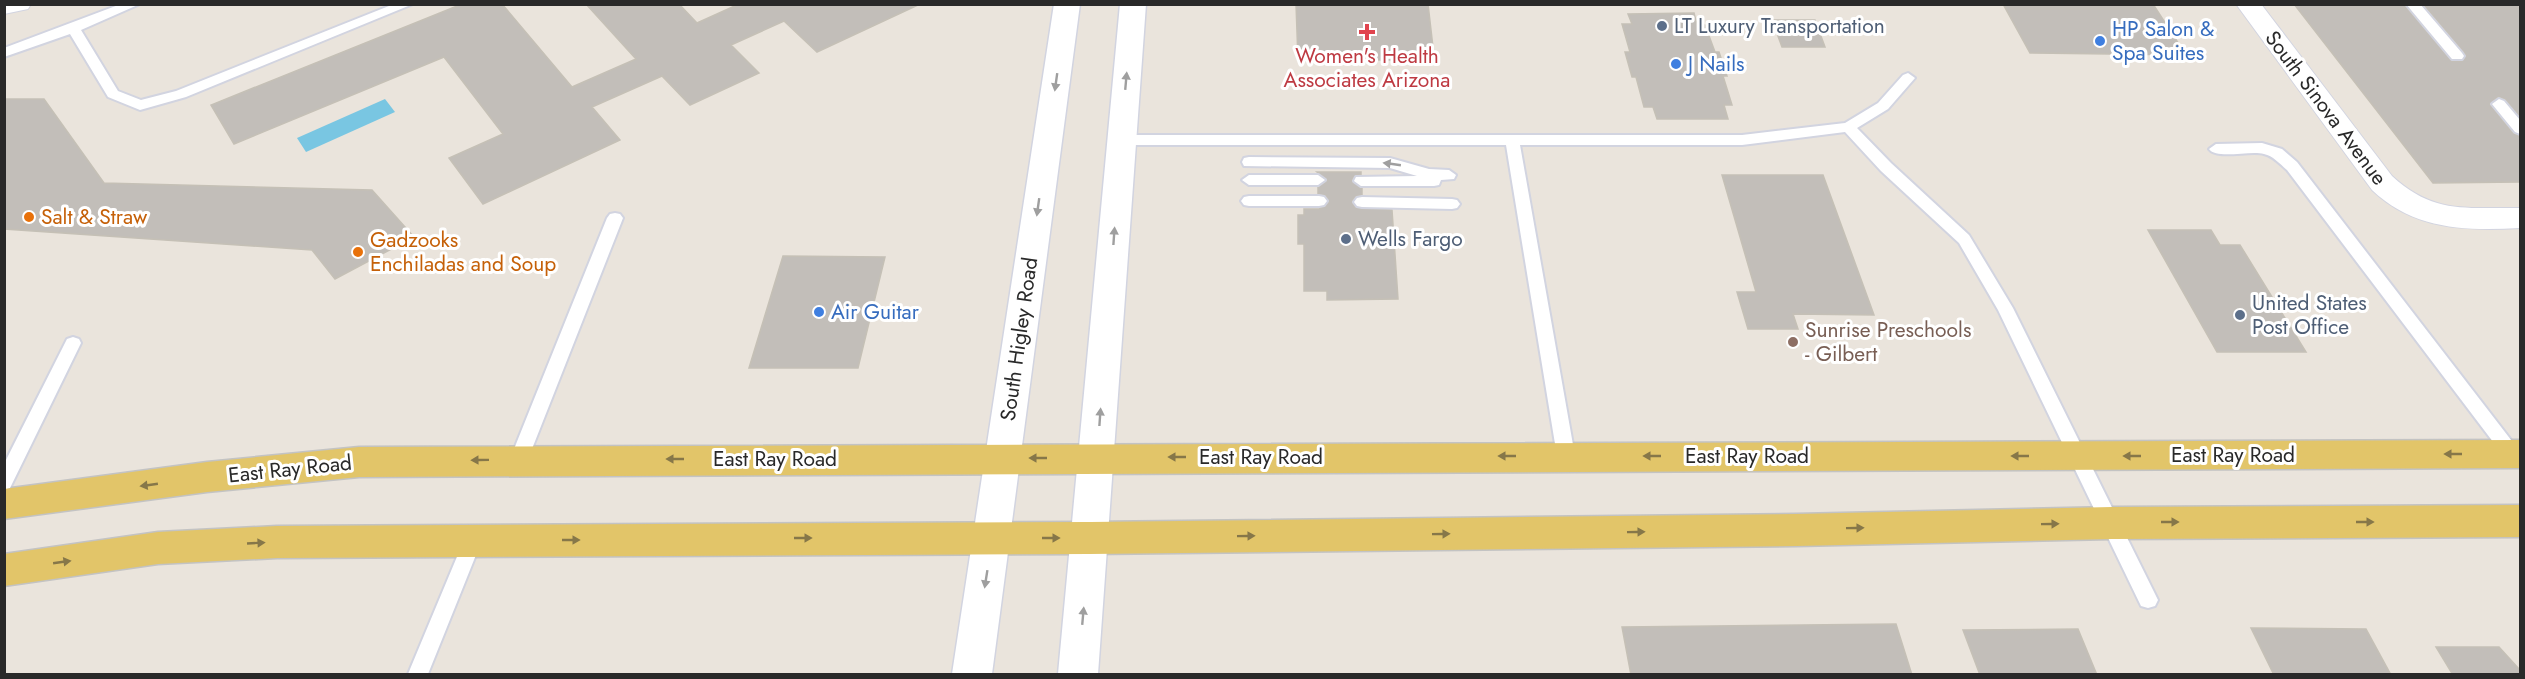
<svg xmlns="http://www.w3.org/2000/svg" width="2525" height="679" viewBox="0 0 2525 679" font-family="Jost,sans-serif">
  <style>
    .water { fill: #79c6e2 }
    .building { fill: #c2beb9; stroke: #c5c0b6; stroke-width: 1.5 }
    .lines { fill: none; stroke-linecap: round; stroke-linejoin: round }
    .lane-casing { stroke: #d2d4e0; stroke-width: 4 }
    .street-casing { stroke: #d2d4e0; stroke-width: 2 }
    .secondary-casing { stroke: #d2d4e0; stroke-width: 3 }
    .primary-casing { stroke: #c3c3c3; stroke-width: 3 }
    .lane { fill: #fff; fill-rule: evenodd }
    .street { fill: #fff; fill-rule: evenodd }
    .secondary { fill: #fff; fill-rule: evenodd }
    .primary { fill: #e2c569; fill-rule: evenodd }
    .oneway { fill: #9f9f9f }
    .oneway2 { fill: #867749 }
    .service-dot { fill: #5c6f8a; stroke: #fff; stroke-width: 2 }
    .health-dot { fill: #e0444e; stroke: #fff; stroke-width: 2 }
    .shop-dot { fill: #3f7fe0; stroke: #fff; stroke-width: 2 }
    .food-dot { fill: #e8710a; stroke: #fff; stroke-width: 2 }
    .education-dot { fill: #8d6e63; stroke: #fff; stroke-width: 2 }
    .labels { text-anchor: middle; stroke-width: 6; stroke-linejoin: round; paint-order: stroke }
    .service-label { font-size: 21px; fill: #4e5e75; stroke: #fff; text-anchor: start }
    .shop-label { font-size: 21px; fill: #366cbe; stroke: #fff; text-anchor: start }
    .health-label { font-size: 21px; fill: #be3a42; stroke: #fff }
    .street-label { font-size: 21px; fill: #292929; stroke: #fff }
    .food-label { font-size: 21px; fill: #c56008; stroke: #fff; text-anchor: start }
    .education-label { font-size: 21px; fill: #785e54; stroke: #fff; text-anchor: start }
  </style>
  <rect width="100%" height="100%" fill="#eae4dc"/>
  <!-- water -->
  <path class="water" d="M385,99L395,112L306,152L297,138Z"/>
  <!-- building -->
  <path class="building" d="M462,4H502L572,87L636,59L586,4H679L697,23L739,4H920L817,52L784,21L731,45L759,73L690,105L662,76L592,107L620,140L483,204L449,158L503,134L444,57L234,144L211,105Z
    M1296,4H1428L1434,56H1412L1413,60H1298Z
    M2003,4H2153L2186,55L2030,53Z
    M2294,4H2404L2452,61H2462L2466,55L2423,4H2520V117L2505,99L2498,97L2490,104L2513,133L2520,136V182L2433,183Z
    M1694,13L1697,25H1705L1715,52H1719L1727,76H1723L1732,105H1724L1728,119H1657L1653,107H1644L1636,77H1632L1625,52H1630L1622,24H1632L1628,14Z
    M1772,20H1815L1825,47H1782Z
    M4,99H44L104,183L372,190L414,237L335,279L312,250L4,229Z
    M1317,172H1361V175H1356L1352,180L1362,188V195L1357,196L1352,201L1355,207L1392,210L1398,299L1327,300V291H1304V244H1298V215H1304V209H1319L1329,202L1326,196L1318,194V187L1327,180Z
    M1722,175H1823L1874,315L1793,314L1798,329H1748L1737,292H1756Z
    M2148,230H2211L2220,245H2240L2306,352H2217Z
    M783,256L885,257L858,368H749Z
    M1896,624L1912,675H1631L1622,627Z
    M2251,628L2366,629L2391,675H2274Z
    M2078,629L2097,675H1980L1963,630Z
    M2436,647H2499L2520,670V675H2453Z"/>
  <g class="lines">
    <!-- lane casing -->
    <g class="lane-casing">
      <path id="lane" d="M121,4H140L81,30L118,91L141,100L176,91L394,4H413L186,97L140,110L108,97L70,34L4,57V48Z
        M2406,4H2420L2462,53L2464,56L2462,59H2452Z
        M1908,73L1915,78L1888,109L1857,128L1891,163L1969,235L2013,308L2155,594L2158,600L2155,606L2148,608L2141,606L1998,310L1959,243L1881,171L1845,132L1742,145H1520L1575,456L1572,461L1566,463L1560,461L1557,456L1506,145H1121L1114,140L1121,135H1742L1845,123L1878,103L1903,75Z
        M2499,99L2504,101L2520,120V134L2515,132L2492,104Z
        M2262,143L2282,149L2297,162L2518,449L2520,453L2518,459L2512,461L2506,459L2287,170C2279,163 2273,156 2264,154C2250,150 2217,160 2209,149L2216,144Z
        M1249,157L1390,158L1429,169L1449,170L1456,175L1454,179L1441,180L1439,185L1434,186H1361L1354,181L1356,177L1417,176L1390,168L1244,166L1242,162L1244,158Z
        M1249,175H1318L1325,180L1318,185H1249L1242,180Z
        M1249,196H1319L1324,197L1327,201L1324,205L1319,206H1249L1244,205L1241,201L1244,197Z
        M1362,197L1452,199L1457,200L1460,204L1457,208L1452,209L1362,207L1357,206L1354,202L1357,198Z
        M615,213L620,214L623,218L528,459L525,464L519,466L513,464L510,459L607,218L610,214Z
        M73,337L79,339L81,343L10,488L4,490V464L65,343L67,339Z
        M473,532L480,534L482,540L428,674H408L464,540L466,534Z"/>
    </g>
    <!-- street casing -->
    <g class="street-casing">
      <path id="street" d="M4,4H31L28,9L4,14Z
        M2236,4H2261L2392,176C2434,215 2468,207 2520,208V228C2466,231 2414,230 2372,190Z"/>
    </g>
    <!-- secondary casing -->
    <g class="secondary-casing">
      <path id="secondary" d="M1054,4H1080L992,674H952Z
        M1120,4H1146L1098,674H1058Z"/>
    </g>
    <!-- primary casing -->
    <g class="primary-casing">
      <path id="primary" d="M2520,440V468L359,477L207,492L4,519V489L207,462L359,447Z
        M2520,505V537L2112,539L1796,546L1090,554L277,558L158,564L4,586V554L158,532L277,526L1090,522L1796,514L2112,507Z"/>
    </g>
    <!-- lane -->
    <use href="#lane" class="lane"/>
    <!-- street -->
    <use href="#street" class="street"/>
    <!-- secondary -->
    <use href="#secondary" class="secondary"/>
    <!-- primary -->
    <use href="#primary" class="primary"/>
  </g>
  <!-- one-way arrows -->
  <defs><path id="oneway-solid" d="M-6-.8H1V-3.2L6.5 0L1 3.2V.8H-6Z" transform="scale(1.5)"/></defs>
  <g class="oneway">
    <use href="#oneway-solid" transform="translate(1126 81) rotate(-85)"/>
    <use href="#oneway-solid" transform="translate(1056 82) rotate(98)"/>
    <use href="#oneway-solid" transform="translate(1392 164) rotate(-172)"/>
    <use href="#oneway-solid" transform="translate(1038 207) rotate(98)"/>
    <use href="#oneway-solid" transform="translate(1114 236) rotate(-86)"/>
    <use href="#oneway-solid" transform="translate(1100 417) rotate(-86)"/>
    <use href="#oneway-solid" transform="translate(986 579) rotate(99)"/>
    <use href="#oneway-solid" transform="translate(1083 616) rotate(-85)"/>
  </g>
  <g class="oneway2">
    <use href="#oneway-solid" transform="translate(2453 454) rotate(180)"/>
    <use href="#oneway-solid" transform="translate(1507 456) rotate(180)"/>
    <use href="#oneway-solid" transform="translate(1652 456) rotate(-180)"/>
    <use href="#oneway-solid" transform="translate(2020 456) rotate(180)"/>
    <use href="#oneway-solid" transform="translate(2132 456) rotate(180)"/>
    <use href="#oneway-solid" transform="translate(1177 457) rotate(180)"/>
    <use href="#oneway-solid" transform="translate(1038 458) rotate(180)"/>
    <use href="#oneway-solid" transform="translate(675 459) rotate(180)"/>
    <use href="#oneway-solid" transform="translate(480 460) rotate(179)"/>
    <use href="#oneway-solid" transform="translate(149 485) rotate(172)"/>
    <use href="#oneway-solid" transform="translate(2170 522)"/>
    <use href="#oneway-solid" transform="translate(2365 522)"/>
    <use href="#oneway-solid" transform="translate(2050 524) rotate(-1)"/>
    <use href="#oneway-solid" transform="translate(1855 528) rotate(-1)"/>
    <use href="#oneway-solid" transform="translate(1636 532) rotate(-1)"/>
    <use href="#oneway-solid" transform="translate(1441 534) rotate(-1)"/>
    <use href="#oneway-solid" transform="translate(1246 536) rotate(-1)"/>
    <use href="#oneway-solid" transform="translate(803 538)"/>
    <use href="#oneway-solid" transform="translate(1051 538)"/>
    <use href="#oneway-solid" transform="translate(571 540)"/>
    <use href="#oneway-solid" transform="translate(256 543) rotate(-3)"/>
    <use href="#oneway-solid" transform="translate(62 562) rotate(-8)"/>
  </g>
  <!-- markers -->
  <g class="service-dot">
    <circle cx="1662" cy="26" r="6"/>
    <circle cx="1346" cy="239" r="6"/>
    <circle cx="2240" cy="315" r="6"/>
  </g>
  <path class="health-dot" d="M1364 23h6v6h6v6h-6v6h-6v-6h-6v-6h6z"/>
  <g class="shop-dot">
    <circle cx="2100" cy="41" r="6"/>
    <circle cx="1676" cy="64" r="6"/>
    <circle cx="819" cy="312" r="6"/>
  </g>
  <g class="food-dot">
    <circle cx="29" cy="217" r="6"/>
    <circle cx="358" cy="252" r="6"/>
  </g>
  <circle class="education-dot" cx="1793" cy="342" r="6"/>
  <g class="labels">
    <!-- service labels -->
    <g class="service-label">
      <text x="1674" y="33">LT Luxury Transportation</text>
      <text x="1358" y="246">Wells Fargo</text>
      <text x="2252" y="310">United States<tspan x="2252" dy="24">Post Office</tspan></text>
    </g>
    <!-- shop labels -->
    <g class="shop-label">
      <text x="2112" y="36">HP Salon &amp;<tspan x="2112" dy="24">Spa Suites</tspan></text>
      <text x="1688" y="71">J Nails</text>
      <text x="831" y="319">Air Guitar</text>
    </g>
    <!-- health labels -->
    <g class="health-label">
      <text x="1367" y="63">Women's Health<tspan x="1367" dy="24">Associates Arizona</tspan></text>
    </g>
    <!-- street labels -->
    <g class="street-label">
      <text transform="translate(2326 108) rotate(53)" y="7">South Sinova Avenue</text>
      <text transform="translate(1019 339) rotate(-82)" y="7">South Higley Road</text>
      <text x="2233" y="462">East Ray Road</text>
      <text x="1747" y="463">East Ray Road</text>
      <text x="1261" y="464">East Ray Road</text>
      <text x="775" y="466">East Ray Road</text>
      <text transform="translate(290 469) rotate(-6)" y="7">East Ray Road</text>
    </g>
    <!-- food labels -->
    <g class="food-label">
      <text x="41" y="224">Salt &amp; Straw</text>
      <text x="370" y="247">Gadzooks<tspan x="370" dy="24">Enchiladas and Soup</tspan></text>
    </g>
    <!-- education labels -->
    <g class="education-label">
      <text x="1805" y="337">Sunrise Preschools<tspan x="1805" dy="24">- Gilbert</tspan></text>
    </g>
  </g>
  <!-- border -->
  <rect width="2525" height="679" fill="none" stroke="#292929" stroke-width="12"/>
</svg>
